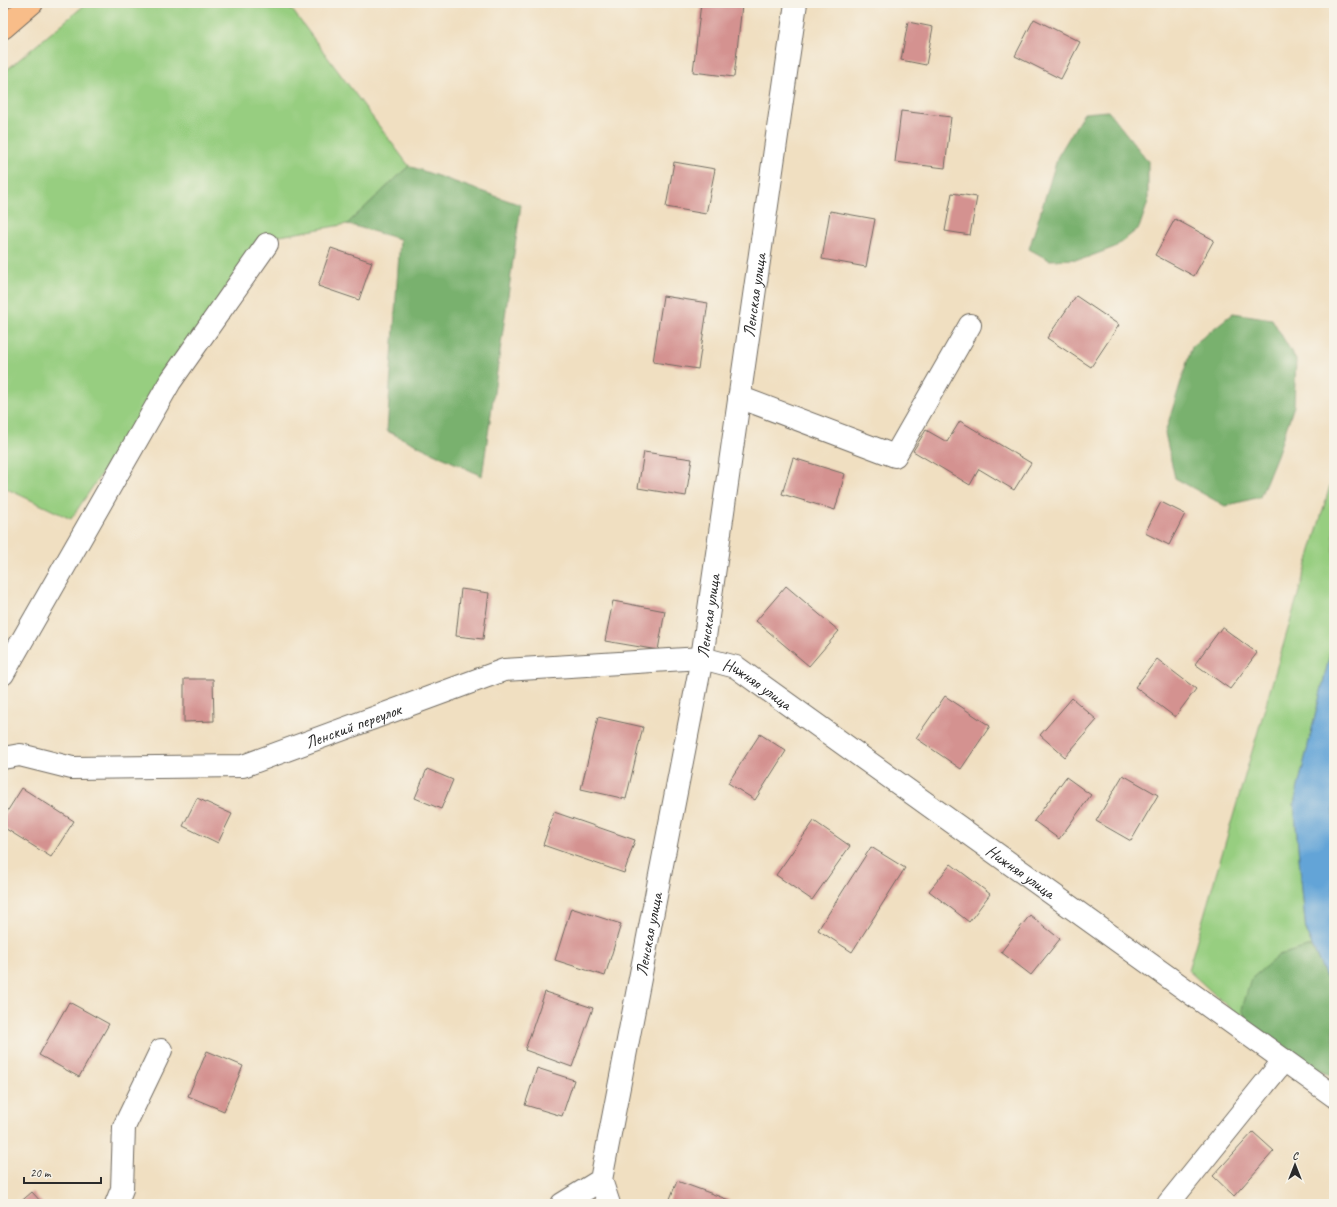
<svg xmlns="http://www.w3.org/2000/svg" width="1337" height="1207" viewBox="0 0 1337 1207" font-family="Caveat,sans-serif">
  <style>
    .green { fill: #97ce80; stroke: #617c56 }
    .forest { fill: #79b16e; stroke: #526e4c }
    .water { fill: #64a4d7; stroke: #486881 }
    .building { fill: #d49290 }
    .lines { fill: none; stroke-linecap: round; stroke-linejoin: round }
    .minor-casing { stroke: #706a60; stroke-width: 24 }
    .major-casing { stroke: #706a60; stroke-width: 24 }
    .minor { stroke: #fff; stroke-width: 22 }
    .major { stroke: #f8bd89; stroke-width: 22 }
    .labels { text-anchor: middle; stroke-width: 3; stroke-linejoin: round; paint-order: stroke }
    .street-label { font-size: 17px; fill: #2b2b2b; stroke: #f7f3e8 }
  </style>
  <rect width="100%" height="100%" fill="#f7f3e8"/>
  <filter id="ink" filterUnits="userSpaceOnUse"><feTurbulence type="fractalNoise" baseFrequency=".025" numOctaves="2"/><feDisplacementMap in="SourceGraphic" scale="8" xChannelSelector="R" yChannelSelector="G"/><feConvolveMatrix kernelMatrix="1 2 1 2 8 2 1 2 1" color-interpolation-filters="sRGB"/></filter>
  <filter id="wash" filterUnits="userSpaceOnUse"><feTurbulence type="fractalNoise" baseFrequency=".012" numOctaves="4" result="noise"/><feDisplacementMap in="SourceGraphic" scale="16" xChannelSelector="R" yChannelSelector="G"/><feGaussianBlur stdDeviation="0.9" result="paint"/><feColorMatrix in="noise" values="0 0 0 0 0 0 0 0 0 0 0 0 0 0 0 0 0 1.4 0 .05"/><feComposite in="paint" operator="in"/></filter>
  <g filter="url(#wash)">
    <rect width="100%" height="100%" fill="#f0dfc1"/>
    <!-- green -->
    <path class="green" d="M87,3H287L409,166L347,224L258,240L71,519L3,487V73Z
      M1334,472V637L1294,804L1306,932L1312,946L1279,955L1250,1027L1188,970Z"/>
    <!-- forest -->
    <path class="forest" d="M1108,111L1148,161V202L1139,228L1115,247L1083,259L1049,260L1029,249L1058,156L1084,113Z
      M409,166L521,205L482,476L387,431L400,239L347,224Z
      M1233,313L1272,319L1296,360L1294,406L1277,455L1260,497L1225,506L1175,478L1165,433L1192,346Z
      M1312,946L1334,995V1078L1250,1027L1242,1009L1251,979L1279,955Z"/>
    <!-- water -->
    <path class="water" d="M1334,637V995L1306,932L1294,804Z"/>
    <g id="blocks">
      <!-- building -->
      <path class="building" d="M701,3H722L742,5L734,77L693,72Z
        M1034,19L1080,42L1061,79L1015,56Z
        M908,22L933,27L926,65L901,60Z
        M901,111L951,117L945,168L895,162Z
        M674,162L715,169L706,214L666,207Z
        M952,193L977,197L970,235L945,231Z
        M830,211L875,219L866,267L822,259Z
        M1175,219L1214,240L1194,276L1155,255Z
        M331,248L372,262L359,300L318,286Z
        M663,296L708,303L698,369L653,362Z
        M1076,296L1119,325L1091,367L1047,338Z
        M960,421L1031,463L1014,490L979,469L970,485L913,451L926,430L947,442Z
        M644,452L692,459L686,496L638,488Z
        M793,458L845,474L835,510L782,494Z
        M1161,502L1185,514L1169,545L1145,533Z
        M786,586L839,631L809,666L756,621Z
        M461,589L489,593L483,639L456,636Z
        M613,601L665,611L658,650L605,641Z
        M1222,627L1257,653L1230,689L1195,664Z
        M1157,659L1196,689L1175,717L1135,687Z
        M184,679H213L214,721L184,722Z
        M945,696L990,726L961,769L916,738Z
        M1072,698L1097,720L1065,757L1040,735Z
        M598,717L643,727L626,799L581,789Z
        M760,734L786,751L755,800L728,783Z
        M427,769L453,780L441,809L415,798Z
        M1123,775L1158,795L1131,841L1096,821Z
        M1066,777L1091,795L1059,839L1034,821Z
        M22,788L74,821L51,857L3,827V818Z
        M197,798L232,814L218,843L183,826Z
        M554,812L635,840L624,873L543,845Z
        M814,821L850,846L812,900L776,875Z
        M871,847L905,868L852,952L818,930Z
        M951,864L990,894L969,922L929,891Z
        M571,908L621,924L605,976L555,960Z
        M1030,915L1060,939L1031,975L1001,952Z
        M545,992L593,1008L572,1067L525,1050Z
        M69,1002L109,1024L79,1077L39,1055Z
        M207,1051L243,1066L224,1111L188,1096Z
        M537,1068L574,1080L562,1116L525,1105Z
        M1253,1132L1274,1151L1234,1196L1213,1176Z
        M677,1181L740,1204H668Z
        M32,1192L43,1204H18Z"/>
    </g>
  </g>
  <g filter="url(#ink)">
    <use href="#blocks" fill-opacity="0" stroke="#706a60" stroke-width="1"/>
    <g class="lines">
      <!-- minor casing -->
      <g class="minor-casing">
        <g id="minor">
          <path d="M739,397L895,456L970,325"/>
          <path d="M3,674L170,382L267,244"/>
          <path id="s1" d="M3,758L20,755L72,768L243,766L504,670L702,658L736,667L1334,1096"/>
          <path d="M601,1180L609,1204"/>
          <path d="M116,1204L122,1189L124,1127L161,1050"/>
          <path id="s2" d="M562,1204L601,1180L702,658L796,3"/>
          <path d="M1168,1204L1284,1060"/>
        </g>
      </g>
      <!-- major casing -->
      <g class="major-casing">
        <path id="major" d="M3,28L32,3"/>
      </g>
      <!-- minor -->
      <use href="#minor" class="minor"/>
      <!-- major -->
      <use href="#major" class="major"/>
    </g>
  </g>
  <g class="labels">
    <!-- street labels -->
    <g class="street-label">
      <text dy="6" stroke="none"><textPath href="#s2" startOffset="944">Ленская улица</textPath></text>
      <text dy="6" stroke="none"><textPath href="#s2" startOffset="620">Ленская улица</textPath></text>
      <text dy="6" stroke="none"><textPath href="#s1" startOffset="780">Нижняя улица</textPath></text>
      <text dy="6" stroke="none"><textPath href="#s1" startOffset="359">Ленский переулок</textPath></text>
      <text dy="6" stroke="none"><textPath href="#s1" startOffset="1104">Нижняя улица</textPath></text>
      <text dy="6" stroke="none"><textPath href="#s2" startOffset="296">Ленская улица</textPath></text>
    </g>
  </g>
  <!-- margin -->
  <rect width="1337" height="1207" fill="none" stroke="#f7f3e8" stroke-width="16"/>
  <!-- north arrow -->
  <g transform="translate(1295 1165)" stroke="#f7f3e8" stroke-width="3" paint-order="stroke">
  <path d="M0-3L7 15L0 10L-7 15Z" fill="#2b2b2b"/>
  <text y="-6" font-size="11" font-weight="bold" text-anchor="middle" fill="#2b2b2b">С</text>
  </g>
  <!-- scale -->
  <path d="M24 1177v6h77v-6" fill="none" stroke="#2b2b2b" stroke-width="2"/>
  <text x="30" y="1177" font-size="12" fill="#2b2b2b" stroke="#f7f3e8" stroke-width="3" paint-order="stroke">20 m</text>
</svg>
